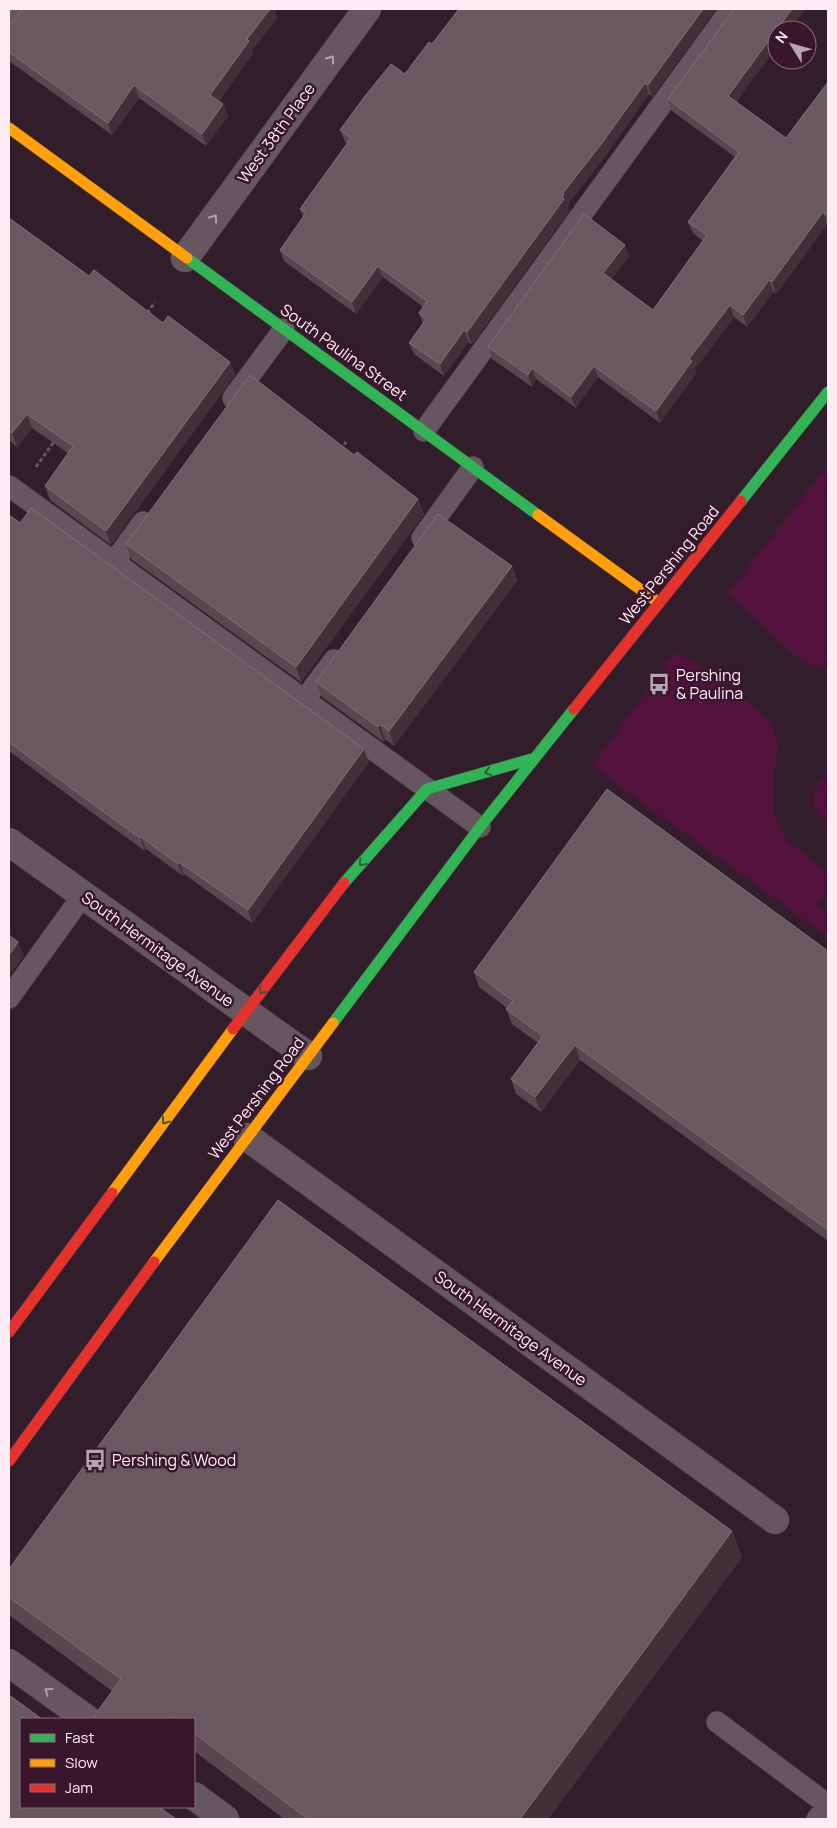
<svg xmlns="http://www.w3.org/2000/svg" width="837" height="1828" viewBox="0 0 837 1828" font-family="Manrope,sans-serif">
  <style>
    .green { fill: #53113e }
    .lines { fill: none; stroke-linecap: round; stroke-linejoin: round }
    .lane-casing { stroke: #493b43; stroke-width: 22 }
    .street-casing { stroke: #493b43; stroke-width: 29 }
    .fast-casing { stroke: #493b43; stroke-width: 12 }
    .slow-casing { stroke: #493b43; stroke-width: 12 }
    .jam-casing { stroke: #493b43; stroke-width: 12 }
    .path { stroke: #665760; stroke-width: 3; stroke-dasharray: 4 2.5; stroke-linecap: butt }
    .lane { stroke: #665660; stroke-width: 21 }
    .street { stroke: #665660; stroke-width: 28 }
    .fast { stroke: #30b455; stroke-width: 11 }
    .slow { stroke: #ff9f0a; stroke-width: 11 }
    .jam { stroke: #e5322d; stroke-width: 11 }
    .wall { fill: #58474f }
    .shaded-wall { fill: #422f38 }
    .building { fill: #6a5860; stroke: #817078 }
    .oneway { stroke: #b1a2aa }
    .oneway2 { stroke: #365d3e }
    .labels { text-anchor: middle; stroke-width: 5; stroke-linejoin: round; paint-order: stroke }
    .street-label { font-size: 16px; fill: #fcedf5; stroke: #3a162c }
    .poi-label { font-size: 16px; fill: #fcedf5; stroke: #3a162c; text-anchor: start }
  </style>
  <rect width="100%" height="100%" fill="#321e2a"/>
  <!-- green -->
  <path class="green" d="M828,465V666L820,668L797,658L728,593Z
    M675,653L695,662L747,702L771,723L779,745L774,773V813L786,840L828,873V890L818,904L828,912V937L592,766Z
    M828,771V821L818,814L812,800L817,787Z"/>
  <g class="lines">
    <!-- lane casing -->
    <g class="lane-casing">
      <path id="lane" d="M9,26L21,9
        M233,398L284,329
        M424,431L731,9
        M9,486L480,827
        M422,538L473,467
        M114,562L143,522
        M304,700L334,660
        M9,998L83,895
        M717,1722L828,1805L817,1819"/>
    </g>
    <!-- street casing -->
    <g class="street-casing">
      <path id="street" d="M185,258L367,9
        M9,842L308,1056
        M247,1137L775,1520
        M9,1663L87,1719
        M194,1796L225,1819"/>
    </g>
    <!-- fast casing -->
    <g class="fast-casing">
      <path id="fast" d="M187,258L538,515
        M741,501L828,392
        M344,883L427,789L535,758
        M333,1023L480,827L574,709"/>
    </g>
    <!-- slow casing -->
    <g class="slow-casing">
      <path id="slow" d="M9,128L187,258
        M538,515L659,603
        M112,1193L233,1029
        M154,1262L333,1023"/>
    </g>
    <!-- jam casing -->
    <g class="jam-casing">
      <path id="jam" d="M574,709L741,501
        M233,1029L344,883
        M9,1332L112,1193
        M9,1461L154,1262"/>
    </g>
    <!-- path -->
    <path class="path" d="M147,313L155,302
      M341,450L346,442
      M36,467L56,439"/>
    <!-- lane -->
    <use href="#lane" class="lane"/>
    <!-- street -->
    <use href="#street" class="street"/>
    <!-- fast -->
    <use href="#fast" class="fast"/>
    <!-- slow -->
    <use href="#slow" class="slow"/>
    <!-- jam -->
    <use href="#jam" class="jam"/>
  </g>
  <!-- wall -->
  <path class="wall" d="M23,9H277L275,12L277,18L252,50L253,53L219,101L223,104L228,116L206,146L139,98L112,135L9,61V25H10Z
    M459,9H716L652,97L649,94L606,155L568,204L569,205L567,207L569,211L472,344L468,342L444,376L414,354L409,343L423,324L419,313L423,307L383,277L356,314L284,261L280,250L303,217L300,209L347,144L345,142L340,130L405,74L432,44Z
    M805,9L790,30H777L737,102L786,138L828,82V225L827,224L776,294L773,292L747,327L734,317L695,369L696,373L660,423L598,377L576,408L536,379L532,387L492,359L488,347L629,257L611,279L653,310L703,241L693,233L688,222L735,157L672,111L668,99Z
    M9,218L89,276L163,323L230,362L235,375L111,545L50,500L45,486L68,453L32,428L17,447L9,440Z
    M354,455L418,499L424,514L301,682L131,559L126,544Z
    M9,515L369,762L252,923L184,874L183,876L146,849L145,851L87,809L9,751Z
    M512,566L517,581L394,746L385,739L384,742L322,697L316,682Z
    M828,951V1241L580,1060L541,1112L516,1094L511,1079L538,1043L512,1024L506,1009L507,1008L479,987L474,972Z
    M732,1531L742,1557L548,1819H284L194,1751V1719H92L112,1691L9,1615V1569Z"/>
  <!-- shaded-wall -->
  <path class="shaded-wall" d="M270,9H277L275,12L277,18L252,50L253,53L215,107L210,95L247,39Z
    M703,9H716L652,97L648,85Z
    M792,9H805L790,30H777V47L732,107L728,96Z
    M645,83L649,94L606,155L568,204L569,205L567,207L569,211L472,344L467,332L562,197L563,193Z
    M134,85L139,98L112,135L108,123Z
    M223,104L228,116L206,146L202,134Z
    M823,212L827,224L776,294L772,282Z
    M625,245L629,257L607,284L603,273Z
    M378,266L383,277L356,314L352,302Z
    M769,280L773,292L747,327L743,315Z
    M730,305L734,317L695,369L696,373L660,423L656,411L689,359Z
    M464,330L468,342L444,376L440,364Z
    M230,362L235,375L111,545L106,531Z
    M594,366L598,377L576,408L571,397Z
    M532,368L536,379L532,387L528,375Z
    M27,414L32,428L17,447L12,433Z
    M418,499L424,514L301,682L296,667Z
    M512,566L517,581L394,746L389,731Z
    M380,724L385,739L384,742L378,727Z
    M364,749L369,762L252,923L248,910Z
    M141,837L146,849L145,851L140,838Z
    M179,862L184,874L183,876L178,864Z
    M18,942L24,956L9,976V955Z
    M575,1045L580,1060L541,1112L535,1097Z
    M732,1531L742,1557L548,1819H520Z"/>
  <!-- building -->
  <path class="building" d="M23,9H270L247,39L249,41L210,95L223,104L202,134L134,85L108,123L9,52V25H10Z
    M459,9H703L648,85L645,83L602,143L563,193L564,194L562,197L564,199L467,332L464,330L440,364L409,343L426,319L419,313L427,301L378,266L352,302L280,250L306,213L300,209L351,138L340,130L365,96L391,64L405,74L429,42L432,44Z
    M734,9H792L728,96L786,138L828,82V216L823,212L772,282L769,280L743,315L730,305L689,359L692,361L656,411L594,366L571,397L532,368L528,375L488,347L584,214L625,245L603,273L653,310L707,235L688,222L739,152L668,99Z
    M9,218L89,276L94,270L163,323L168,316L230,362L106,531L45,486L73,446L27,414L12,433L9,430Z
    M250,375L354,455L357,452L418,499L296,667L126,544Z
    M31,508L364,749L248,910L179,862L178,864L141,837L140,838L82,796L9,742V515L20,523Z
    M438,514L512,566L389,731L380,724L378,727L316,682Z
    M607,789L828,951V1230L575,1045L535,1097L511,1079L543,1036L506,1009L513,1001L474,972Z
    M9,935L18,942L9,955Z
    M278,1200L732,1531L520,1819H308L194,1733V1719H176L173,1717L171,1719H92L121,1679L9,1597V1569Z
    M9,1695L42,1719H21V1807H159L176,1819H9Z"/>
  <!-- one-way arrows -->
  <defs><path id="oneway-chevron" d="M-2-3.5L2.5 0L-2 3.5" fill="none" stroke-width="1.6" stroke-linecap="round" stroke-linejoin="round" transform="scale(1.25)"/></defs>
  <g class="oneway">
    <use href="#oneway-chevron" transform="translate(331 59) rotate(-54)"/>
    <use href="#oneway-chevron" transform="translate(214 218) rotate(-54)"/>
    <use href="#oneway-chevron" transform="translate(48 1691) rotate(-144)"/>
  </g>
  <g class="oneway2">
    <use href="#oneway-chevron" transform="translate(488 772) rotate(164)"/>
    <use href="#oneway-chevron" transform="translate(362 863) rotate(131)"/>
    <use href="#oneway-chevron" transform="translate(262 991) rotate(127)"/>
    <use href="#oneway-chevron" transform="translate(165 1121) rotate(126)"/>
  </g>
  <!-- icons -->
  <defs>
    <g id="bus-bare" transform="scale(1.725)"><path d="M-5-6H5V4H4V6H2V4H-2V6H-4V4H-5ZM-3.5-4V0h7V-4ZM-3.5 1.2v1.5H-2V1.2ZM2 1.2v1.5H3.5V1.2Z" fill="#b5a5ae" stroke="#3a162c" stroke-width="2.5" paint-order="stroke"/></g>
  </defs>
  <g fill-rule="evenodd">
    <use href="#bus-bare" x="659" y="684"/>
    <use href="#bus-bare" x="95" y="1460"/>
  </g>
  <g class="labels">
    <!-- street labels -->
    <g class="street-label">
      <text transform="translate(276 133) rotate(-54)" y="6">West 38th Place</text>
      <text transform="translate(344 352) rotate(36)" y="6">South Paulina Street</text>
      <text transform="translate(669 565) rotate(-51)" y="6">West Pershing Road</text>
      <text transform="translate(158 949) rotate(36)" y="6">South Hermitage Avenue</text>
      <text transform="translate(256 1098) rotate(-53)" y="6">West Pershing Road</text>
      <text transform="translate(511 1328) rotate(36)" y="6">South Hermitage Avenue</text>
    </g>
    <!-- poi labels -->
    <g class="poi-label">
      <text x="676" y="681">Pershing<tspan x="676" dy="18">&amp; Paulina</tspan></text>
      <text x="112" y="1466">Pershing &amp; Wood</text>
    </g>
  </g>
  <!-- border -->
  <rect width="837" height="1828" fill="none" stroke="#fcedf5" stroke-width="20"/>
  <!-- legend -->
  <rect x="20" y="1718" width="175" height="90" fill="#3a162c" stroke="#886c7c"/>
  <rect x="30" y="1734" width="25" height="8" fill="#30b455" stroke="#886c7c"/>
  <text x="65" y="1743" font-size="15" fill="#fcedf5">Fast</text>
  <rect x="30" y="1759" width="25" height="8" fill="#ff9f0a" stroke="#886c7c"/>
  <text x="65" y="1768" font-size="15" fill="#fcedf5">Slow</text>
  <rect x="30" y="1784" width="25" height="8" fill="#e5322d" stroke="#886c7c"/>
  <text x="65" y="1793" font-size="15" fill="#fcedf5">Jam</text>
  <!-- north arrow -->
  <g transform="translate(792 45) rotate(307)"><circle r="24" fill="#3a162c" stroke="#886c7c"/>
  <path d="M0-4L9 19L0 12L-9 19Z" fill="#b5a5ae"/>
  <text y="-8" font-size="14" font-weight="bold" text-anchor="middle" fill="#fcedf5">N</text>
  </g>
</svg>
